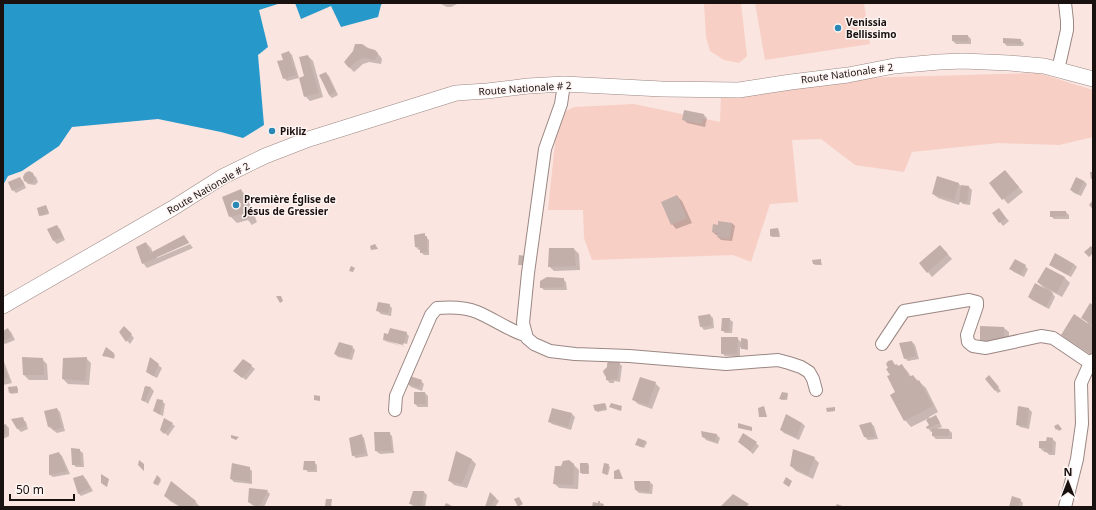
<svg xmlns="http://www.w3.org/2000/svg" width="1096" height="510" viewBox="0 0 1096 510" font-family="'Noto Sans',sans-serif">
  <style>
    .green { fill: #f7cfc5 }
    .water { fill: #2699ca }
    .shadow { fill: #0003 }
    .building { fill: #c3afaa }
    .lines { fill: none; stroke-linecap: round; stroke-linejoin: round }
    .minor-casing { stroke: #9a8783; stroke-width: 14 }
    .major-casing { stroke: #9a8783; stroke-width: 16 }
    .minor { stroke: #fff; stroke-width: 12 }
    .major { stroke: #fff; stroke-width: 15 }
    .poi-dot { fill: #2989b4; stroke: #fef5f3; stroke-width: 1.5 }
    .labels { text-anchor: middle; stroke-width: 3; stroke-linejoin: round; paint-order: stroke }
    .poi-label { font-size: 10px; font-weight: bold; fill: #181110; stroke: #fef5f3; text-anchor: start }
    .street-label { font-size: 10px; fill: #181110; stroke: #fef5f3 }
  </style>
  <rect width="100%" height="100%" fill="#fae5e0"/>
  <!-- green -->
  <path class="green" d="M704,3H741L747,56L739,63L724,60L710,51L706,37Z
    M755,3H864L870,44L765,60Z
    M1038,73L1093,90V137L1059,145L998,143L912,152L904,172L855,165L821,139L792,140L798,202L770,204L751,262L733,255L592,260L584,238L583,210H548L558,115L574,107L634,104L720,122L721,96L858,78Z"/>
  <!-- water -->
  <path class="water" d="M3,3H281L259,10L268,47L258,55L264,125L243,138L221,132L158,119L72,127L59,146L22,171L8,176L3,185Z
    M295,3H383L381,5L378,17L341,27L331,6L301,19Z"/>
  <!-- shadow -->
  <path class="shadow" d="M439,3H459L451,7H447Z
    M968,36L971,39V44H956L953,41Z
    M1020,40L1024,43L1023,46H1007L1004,43Z
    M368,49L375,51L380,56L382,59L381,64L369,62L363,64L354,72L349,67Z
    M289,52L292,55L299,78L287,81L284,78V61Z
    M308,56L313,61L323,97L310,101L305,96V77Z
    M326,73L329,76L338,95L332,98L329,95Z
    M685,111L704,115L707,118L705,127L687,123L684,120Z
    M1005,171L1023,192L1008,204L990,183Z
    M32,174L36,177L38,182L35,185L28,184L25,181Z
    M20,178L23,181L26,188L16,193L13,190Z
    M938,178L959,184L962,187H969L972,190L970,205L963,204L960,201L959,205L938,198L933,194Z
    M1084,181L1087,184L1081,196L1074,193L1071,190Z
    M241,190L247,197L257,222L252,225L248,220L237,223L230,216Z
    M677,196L682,201L692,223L676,229L672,224Z
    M46,206L49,214L41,216L40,215Z
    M257,210L260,212H261L258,214Z
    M1001,212L1009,221L1003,226L993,213Z
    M1066,212L1069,215V219H1054L1051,216Z
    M732,223L735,226L732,241L721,240L718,237V235H716L713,232L719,226Z
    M57,226L60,229L65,240L57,244L54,241Z
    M778,229L779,231L780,237H772L771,236V230Z
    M424,235L429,240V255H424L421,252V250H419L416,247Z
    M184,237L189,242L157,256V258L190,244L193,248L147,268L143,263L146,243L151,248L153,253Z
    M574,249L579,254L580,270L554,271L549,266Z
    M945,251L952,259L932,277L928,272Z
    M820,260L821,261L822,265H815L814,264L813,261Z
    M1050,264H1074L1077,267L1071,277L1053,267Z
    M1025,266L1028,269L1024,277L1014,272L1011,269Z
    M1046,268L1065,278L1070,283L1062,297L1051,291L1055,297L1049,309L1032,300L1029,297L1045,289L1038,282Z
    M563,279L566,282L567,290H544L541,287Z
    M389,305L392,308L391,316L381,314L378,311Z
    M1093,306V356L1067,339L1062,334L1087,324L1088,323L1082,318Z
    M710,315L713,318L714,328L704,330L701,326Z
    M729,319L733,322L732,333H725L722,330Z
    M124,327L134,338L130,344L120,332Z
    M1004,328L1009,332V345L985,348Z
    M8,329L11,332L15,340L5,344L3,342V332Z
    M406,333L409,336L407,344L386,339V341L406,347L387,342L384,339L389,335Z
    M737,338L742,343L747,339L748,341V350L743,349L740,347V357L725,356L722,353Z
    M912,342L915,345L919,359L908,361L905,358Z
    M352,347L355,350L352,360L338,357L335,354Z
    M114,354L115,355L114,359L103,355Z
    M86,358L91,363L89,385L68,384L63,379Z
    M3,359L12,383L3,385Z
    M42,359L47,364L48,380H29L24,375Z
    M150,359L162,368L157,378L151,375L147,372Z
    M244,360L255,369L246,380L234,371Z
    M892,362L898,367L902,365L908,372L911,377L913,376L926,388L938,412L929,417L930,419L935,416L938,419L942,427L936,429L949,430L952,433V439H936L933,436V431L931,432L927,427L930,426L927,419L911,427L905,420L891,375Z
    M619,363L622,366L620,382L614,381V383H610L607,380Z
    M992,380L1001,391L998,393L995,390Z
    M421,381L424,384L422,391L411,387L408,384Z
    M655,383L660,388L652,409L638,404L633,399Z
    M16,387L18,388V393L11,394L10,392Z
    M145,387L151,388L154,391L148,404L142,399Z
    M425,393L428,396V407H418L415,404Z
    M787,394L788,395L787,400H781L780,398Z
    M162,401L165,404L163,416L158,414L154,411Z
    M605,404L606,405L607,410L597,412L595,406Z
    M57,409L60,412L65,431L57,433L49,427Z
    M1029,409L1032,412L1029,429L1020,427L1017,424Z
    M572,414L575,417L571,430L552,424L549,421Z
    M22,419L26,422L28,429L21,432L18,429L13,420Z
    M802,423L805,426L799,440L784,433L781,430Z
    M871,423L874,426L878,439L868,440L865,437Z
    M172,424L175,426L168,436L162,430Z
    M6,425L9,428V436L3,439V426Z
    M389,433L392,436L394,453L380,454L376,451Z
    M361,435L364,438L368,456L356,458L353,455Z
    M717,435L720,438L718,444L706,440L703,436Z
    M1052,439L1056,442L1055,455H1049L1046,451H1043L1040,448Z
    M646,441L647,443L644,448L638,446Z
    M756,443L759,446L753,454L743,445Z
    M79,450L83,453L84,467H76L73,464Z
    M59,453L62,456L70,474L53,477L50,475Z
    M814,458L819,463L813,479L796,471L791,466Z
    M471,459L476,464L467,488L454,485L449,480Z
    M314,462L317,465V472H308L305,469Z
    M588,464L589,465V474H582L581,472Z
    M605,464L610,467L608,475L603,473Z
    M574,465L579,470L578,489L559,488L554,483Z
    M249,468L252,471V484L234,482L231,479Z
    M83,476L86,479L93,491L81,496L78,493Z
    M157,476L161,481L158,486L155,483Z
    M650,482L653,485L652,494L639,493L636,490Z
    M171,483L196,502L200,507H180L170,501L165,496Z
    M267,491L270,494L264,507H257L252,505L249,502Z
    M424,492L427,495L425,507L413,506L410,503Z
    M491,494L499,501L495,507H486Z
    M1020,500L1023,503L1022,507H1010Z"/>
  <!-- building -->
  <path class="building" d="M952,35H968V42L952,41Z
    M1003,38L1021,39V44L1003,43Z
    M355,44H362L368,48L375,50L378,53L376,59L374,60L364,58L358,60L349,68L344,62L353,51Z
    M289,51L296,75L283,79L277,61L283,60L281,54Z
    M308,55L319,93L304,97L299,78L304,76L299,57Z
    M326,72L335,92L329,95L319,75Z
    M684,110L704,114L702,124L682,120Z
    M1005,170L1019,187L1002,200L989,183Z
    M29,171L33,173L35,179L32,183L24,181L23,177L25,173Z
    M1090,172H1093V179H1091Z
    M937,176L959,183L954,200L932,194Z
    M20,177L24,185L12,191L8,182Z
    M1076,177L1084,181L1078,194L1070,190Z
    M961,185L969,186L967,203L959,202Z
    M241,189L252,216L245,219L243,214L229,217L222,197Z
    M677,195L687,218L671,225L661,202Z
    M1093,200V209L1089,205Z
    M46,205L49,213L39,216L37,208Z
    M999,208L1006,218L999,223L992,213Z
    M1050,211H1066V216L1050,217Z
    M718,221L732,223L730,239L717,237L718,233L712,232L713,224L718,225Z
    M57,225L63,237L53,241L47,229Z
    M778,228L779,236H770V229Z
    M425,233V236H427V252L420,253V247H415L414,235Z
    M184,235L189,243L142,264L136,247L146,242L150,253Z
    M375,244L378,249L371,250L370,246Z
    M940,245L948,254L927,273L919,263Z
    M1091,246L1093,248V253L1089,257L1084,252Z
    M549,248H574L576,266L548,267Z
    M1055,253L1074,264L1068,275L1049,265Z
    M519,255L525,256L524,265H518Z
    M821,259V264H813L812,260Z
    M1015,259L1026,265L1021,275L1009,269Z
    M351,266L355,268L353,272L349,271Z
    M1046,267L1065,277L1057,293L1037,282Z
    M547,277L564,278V287L540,288V281Z
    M1035,283L1053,293L1046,307L1028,297Z
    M276,296H281L283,301L280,303Z
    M378,302L390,304L388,313L376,311Z
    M1090,303L1093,305V325L1081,318Z
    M710,314L712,325L700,327L698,316Z
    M1074,314L1093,327V349L1090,354L1061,335Z
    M722,318H730L729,331H721Z
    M124,326L132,334L126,342L119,332Z
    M980,326L1004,327V341L980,344Z
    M8,328L12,337L3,341V331Z
    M390,328L407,332L403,345L383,340L384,333L388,334Z
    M721,337H738L737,354H721Z
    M741,338L747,339V349H741Z
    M912,341L916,356L904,359L899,343Z
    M339,342L353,346L349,358L334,354Z
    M106,347L114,353L113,358L102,356Z
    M22,357L43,358L44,375H23Z
    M87,357L85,381L62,379L63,358Z
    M150,357L159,364L154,376L146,372Z
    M243,359L252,365L249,370L242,378L233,371Z
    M892,360L895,365L897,364L898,366L902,364L909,377L913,375L917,382L919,380L933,406L904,421L890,395L895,392L887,376L890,375L886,369L888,368L886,364L888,361Z
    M608,362H620L617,379H612V380H606V377L604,374L603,371L607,367V364Z
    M3,365L8,378L3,380Z
    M989,375L999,387L995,391L985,379Z
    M410,376L422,380L419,388L407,384Z
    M640,377L656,382L648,405L632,400Z
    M17,386V392L9,393L8,387Z
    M145,386L151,387L145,402L141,400Z
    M414,392H425L426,404H414Z
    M782,392L788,393L786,399H779Z
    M314,395L320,396V401L314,400Z
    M157,399L163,400L160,414L153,411Z
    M605,403L606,409L595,411L593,405Z
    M611,403L622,406L621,411L609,407Z
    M764,406L767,417H759L758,408Z
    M1018,406L1029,408L1027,426L1016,425Z
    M835,407V411L827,412L826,408Z
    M57,408L62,428L53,430L52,426L48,427L44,411Z
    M552,408L572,413L568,427L548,422Z
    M786,414L802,423L796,437L780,430Z
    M936,415L940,423L927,429L926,427L929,425L926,420Z
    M23,417L26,426L17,429L11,419Z
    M164,418L173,423L164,434L160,430Z
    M871,422L875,437H864L859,425Z
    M738,423L752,427V431L738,428Z
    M6,424L7,433L3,435V425Z
    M1058,424L1062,429L1059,431L1057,429L1056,430L1054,426Z
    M932,428L949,429V436H932Z
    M701,431L717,434L715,442L702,437Z
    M374,432H390L392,451H375Z
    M743,433L757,442L750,451L738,442Z
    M362,434L365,453L352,456L349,438Z
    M231,435L239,437L236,440L231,438Z
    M1047,437L1053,438L1052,453L1044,452L1045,448H1039V441H1046Z
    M638,438L646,441L642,447L635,445Z
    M71,448L80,449L81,465H72Z
    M793,449L815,457L808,475L790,466Z
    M456,451L472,459L462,484L448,481Z
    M59,452L67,471L49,475V455Z
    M139,460L144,464V471L138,465Z
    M569,460L574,464L573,485L553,484L555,466H561L563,461Z
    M304,461H315V470H303Z
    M232,463L250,467V482L230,479Z
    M580,463H588V473H580Z
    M604,463L609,464L607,475L602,473Z
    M619,469L623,479H614V471Z
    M101,474L109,479L107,487L101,483Z
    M83,475L90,488L78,494L73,478Z
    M157,475L161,479L156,485L153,483Z
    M786,477L792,481L789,487L783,483Z
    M171,481L196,501L192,507H182L164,496Z
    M634,481H650L649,492L635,490Z
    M249,488L268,490L259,507L248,502Z
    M413,491H424L422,506L409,504Z
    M490,492L496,498L491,507H485Z
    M733,494L749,504L746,507H720Z
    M1012,496L1021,499L1018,507H1009Z
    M519,497L523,504L518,507L514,499Z
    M326,499H332L331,507L325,506Z
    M598,501H600V503L604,504L603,507H592L593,502L598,503Z
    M446,503L454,507H444Z
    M837,504L845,507H835Z"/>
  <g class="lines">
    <!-- minor casing -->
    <g class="minor-casing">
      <path id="minor" d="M1058,70L1067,30V21L1065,3
        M564,84L561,104L545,149L528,273L523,323L527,338L534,344L550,351L575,354L629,356L726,364L778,360L789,363L801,367L809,372L813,379L816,390
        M882,344L904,311L969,300L977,302V306L967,335L968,342L973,346L986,348L1041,336L1053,338L1090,363
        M395,410L396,396L431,315L437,308C450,307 465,307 477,312C494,319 508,330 525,335
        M1065,507L1077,459L1082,424L1081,383L1090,363L1093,360"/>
    </g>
    <!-- major casing -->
    <g class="major-casing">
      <path id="major" d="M3,306L173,208L222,177L265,156L309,139L456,93L487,91L528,86L564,84L662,89L739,90L791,82L848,75L894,66L939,62L963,61L1009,63L1044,66L1093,79"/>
    </g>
    <!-- minor -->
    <use href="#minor" class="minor"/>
    <!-- major -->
    <use href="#major" class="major"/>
  </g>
  <!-- markers -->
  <g class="poi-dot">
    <circle cx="838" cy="28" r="4"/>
    <circle cx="272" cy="131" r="4"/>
    <circle cx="236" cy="205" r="4"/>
  </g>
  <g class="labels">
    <!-- poi labels -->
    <g class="poi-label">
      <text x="846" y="26">Venissia<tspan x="846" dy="12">Bellissimo</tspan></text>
      <text x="280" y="135">Pikliz</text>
      <text x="244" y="203">Première Église de<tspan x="244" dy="12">Jésus de Gressier</tspan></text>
    </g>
    <!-- street labels -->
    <g class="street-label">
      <text transform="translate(847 73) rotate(-8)" y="4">Route Nationale # 2</text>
      <text transform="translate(525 88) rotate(-4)" y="4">Route Nationale # 2</text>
      <text transform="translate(208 188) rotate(-30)" y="4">Route Nationale # 2</text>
    </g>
  </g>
  <!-- border -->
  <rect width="1096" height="510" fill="none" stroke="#181110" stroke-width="8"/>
  <!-- north arrow -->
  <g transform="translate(1068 482)" stroke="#fef5f3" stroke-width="3" paint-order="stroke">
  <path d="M0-3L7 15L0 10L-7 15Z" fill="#181110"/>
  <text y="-6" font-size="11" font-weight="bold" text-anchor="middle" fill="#181110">N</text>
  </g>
  <!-- scale -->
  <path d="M10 494v6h64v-6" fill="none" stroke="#181110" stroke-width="2"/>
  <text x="16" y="494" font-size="12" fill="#181110" stroke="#fef5f3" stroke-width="3" paint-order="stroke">50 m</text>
</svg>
